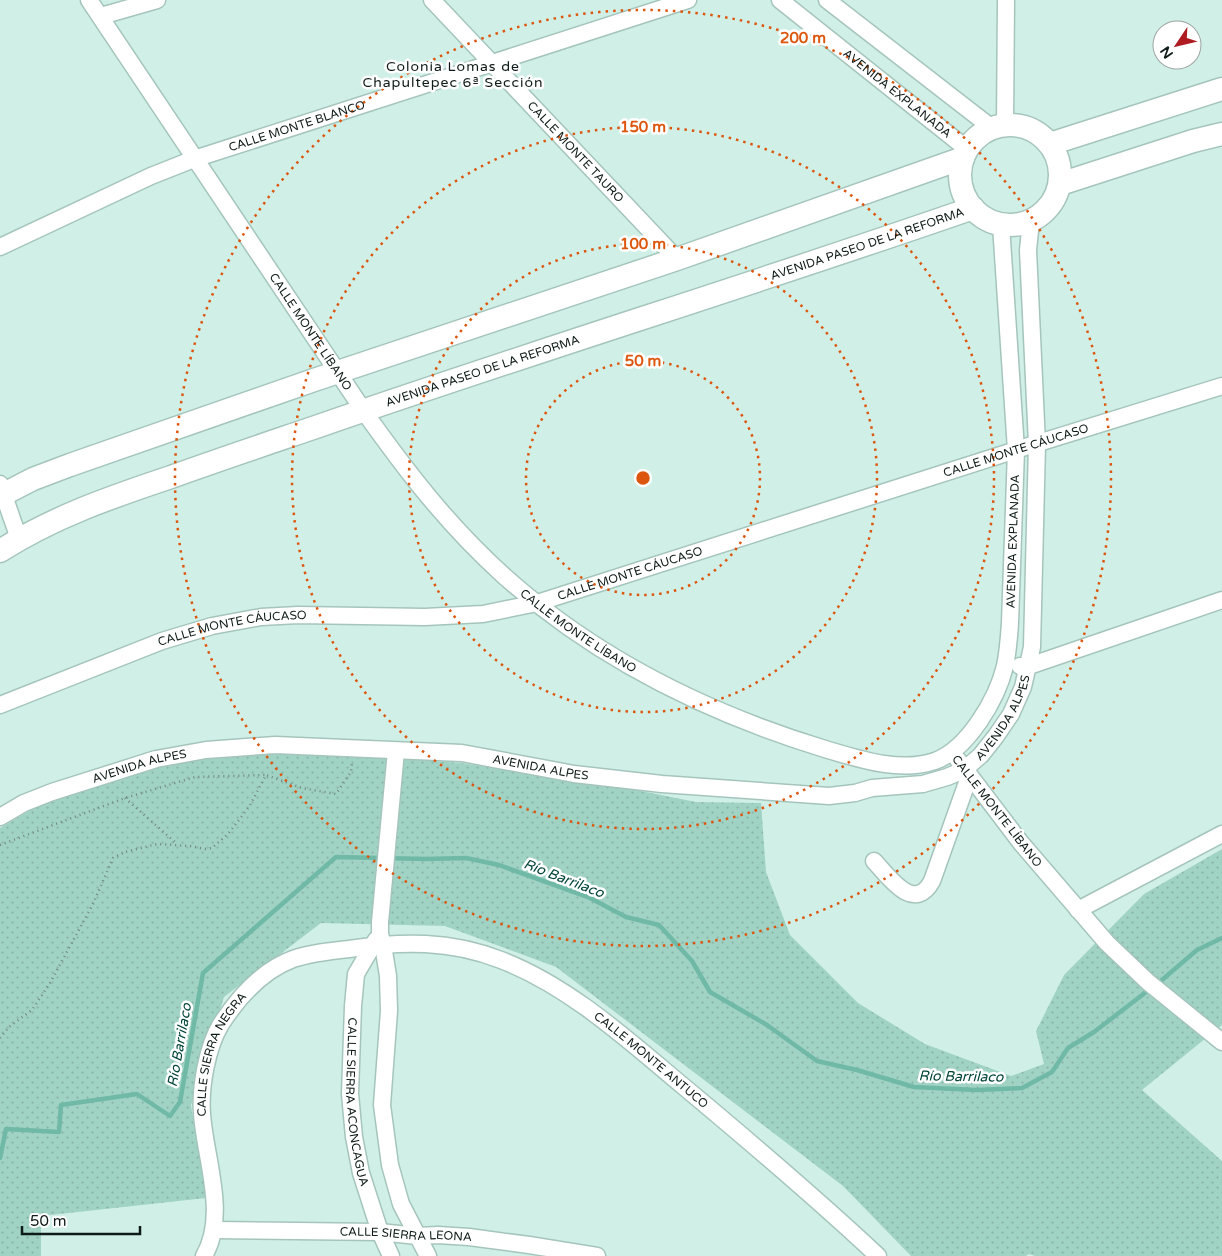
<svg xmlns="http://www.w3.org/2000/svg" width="1222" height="1256" viewBox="0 0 1222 1256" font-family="'Varela Round',sans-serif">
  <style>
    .garden { fill: url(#garden-dots) }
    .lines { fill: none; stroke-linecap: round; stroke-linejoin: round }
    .stream { stroke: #6fb9a6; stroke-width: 4.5 }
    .street-casing { stroke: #a5c5bc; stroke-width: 19 }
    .secondary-casing { stroke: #a5c5bc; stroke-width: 25 }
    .path { stroke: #6f857f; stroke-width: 2.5; stroke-dasharray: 1 4; stroke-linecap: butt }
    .street { stroke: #fff; stroke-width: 16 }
    .secondary { stroke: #fff; stroke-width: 22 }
    .ring { fill: none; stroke: #dd560d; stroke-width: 2.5; stroke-dasharray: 2.5 5 }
    .labels { text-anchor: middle; stroke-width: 5; stroke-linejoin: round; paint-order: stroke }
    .street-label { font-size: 12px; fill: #0f1b18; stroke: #fff }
    .neighbourhood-label { font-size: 14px; letter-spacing: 1px; fill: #0f1b18; stroke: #fff }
    .water-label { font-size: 14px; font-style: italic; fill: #004438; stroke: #fff }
    .centre { fill: #dd560d; stroke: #fff; stroke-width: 2.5 }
    .ring-label { font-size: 15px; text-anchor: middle; font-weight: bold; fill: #dd560d; stroke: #fff; stroke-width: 5; stroke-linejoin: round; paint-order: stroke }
  </style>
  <defs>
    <pattern id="garden-dots" width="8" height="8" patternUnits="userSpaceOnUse" patternTransform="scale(1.25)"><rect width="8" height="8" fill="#a1d3c5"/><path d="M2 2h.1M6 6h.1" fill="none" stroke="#89b5a8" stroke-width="1.8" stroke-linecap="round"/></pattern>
  </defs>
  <rect width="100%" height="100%" fill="#d0f0e7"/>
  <!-- garden -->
  <path class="garden" d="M276,750L462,763L616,786L696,802L761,803L766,872L790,935L858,1003L925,1044L1011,1076L1044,1064L1036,1031L1064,975L1144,894L1222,849V1025L1142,1090L1222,1161V1256H1035L1029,1254L1026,1256H911L843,1186L556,967L445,926L321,923L224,997L191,1105L206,1198L41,1216V1256H0V828L34,808L157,764Z"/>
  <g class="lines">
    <!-- stream -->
    <path class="stream" d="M1156,985L1197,950L1222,938
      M0,1158L6,1129L59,1132L61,1105L137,1094L170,1116L180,1102L203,973L336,857L426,859L466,858L499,865L590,898L626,917L659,925L692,961L710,992L767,1025L817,1061L857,1070L914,1087L976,1090L1022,1088L1052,1072L1068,1048L1094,1032L1150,989"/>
    <!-- street casing -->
    <g class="street-casing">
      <g id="street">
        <path id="s1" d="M89,0L363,410C407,472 447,524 503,575C595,658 707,713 825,749C859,759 900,773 935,761C968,749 997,699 1005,666C1008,652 1009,638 1010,623L1016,450L1001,225"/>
        <path id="s2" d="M432,0L677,259"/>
        <path id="s3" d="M780,0L967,149"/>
        <path d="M827,0L992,128"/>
        <path d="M101,16L157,0"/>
        <path d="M1005,125L1006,0"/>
        <path id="s4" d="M0,247L151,176L194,159L688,0"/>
        <path d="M0,484L19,539"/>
        <path d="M1020,666H1029L1222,600"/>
        <path id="s5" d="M0,705L162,641L212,626L261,617L298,615L425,617L483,614L537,603L1016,450L1222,386"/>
        <path d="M396,751L380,922V934L383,945L388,976L389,1011L382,1105L390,1165L401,1204L428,1256"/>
        <path d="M958,760L1021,843L1107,943L1148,982L1222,1042"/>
        <path id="s6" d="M0,817L24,803L52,792L156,759L206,750L275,745L462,753L574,774L662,784L829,796L855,793L872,788L923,784L947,777L964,770L981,755L996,736L1011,714L1023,687L1032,647L1037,444L1028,250L1031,221"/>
        <path d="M874,861C889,877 914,914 932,881L969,777"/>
        <path d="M1078,910L1222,834"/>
        <path id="s7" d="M376,940L356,974L353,1006L350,1094L354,1137L361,1173L380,1232L391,1256"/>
        <path id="s8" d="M214,1230L380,1232L417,1236L438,1235L469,1237L529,1245L597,1256"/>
        <path id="s9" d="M204,1256C228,1215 205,1158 202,1114C200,1087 207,1047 221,1024C238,998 263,970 293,959C311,953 330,951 349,949C402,941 450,940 501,960C569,986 628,1040 683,1086C749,1141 815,1197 878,1256"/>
      </g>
    </g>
    <!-- secondary casing -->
    <g class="secondary-casing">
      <g id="secondary">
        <circle cx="1010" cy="175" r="50"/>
        <path d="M1050,144L1222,89"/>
        <path d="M1060,184L1193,141L1222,134"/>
        <path d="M0,496L33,479L70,465L314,380L677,259L963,158"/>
        <path id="s10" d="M0,551C53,517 111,497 171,477C218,460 266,444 313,428C532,352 754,284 973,208"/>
      </g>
    </g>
    <!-- path -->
    <path class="path" d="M125,798L176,843
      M0,845L125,798L195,777L266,775
      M0,1038L9,1027L32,1010L50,983L93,904L113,858L125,852L157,844L190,846L205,849L212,848L228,834L249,807L266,775L302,788L336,794L351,772L352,763"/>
    <!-- street -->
    <use href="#street" class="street"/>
    <!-- secondary -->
    <use href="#secondary" class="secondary"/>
  </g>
  <!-- distance rings -->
  <g class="ring">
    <circle cx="643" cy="478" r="117"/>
    <circle cx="643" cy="478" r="234"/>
    <circle cx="643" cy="478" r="351"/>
    <circle cx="643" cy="478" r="468"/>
  </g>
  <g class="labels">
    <!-- street labels -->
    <g class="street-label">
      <text dy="4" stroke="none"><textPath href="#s3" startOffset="150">AVENIDA EXPLANADA</textPath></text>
      <text dy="4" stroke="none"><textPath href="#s4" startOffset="321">CALLE MONTE BLANCO</textPath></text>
      <text dy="4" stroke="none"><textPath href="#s2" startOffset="209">CALLE MONTE TAURO</textPath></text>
      <text dy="4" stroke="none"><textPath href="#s10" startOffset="921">AVENIDA PASEO DE LA REFORMA</textPath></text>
      <text dy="4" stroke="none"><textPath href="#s1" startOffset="399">CALLE MONTE LÍBANO</textPath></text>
      <text dy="4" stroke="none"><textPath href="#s10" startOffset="516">AVENIDA PASEO DE LA REFORMA</textPath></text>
      <text dy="4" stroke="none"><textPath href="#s5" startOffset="1056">CALLE MONTE CÁUCASO</textPath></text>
      <text dy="4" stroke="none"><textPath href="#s1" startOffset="1438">AVENIDA EXPLANADA</textPath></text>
      <text dy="4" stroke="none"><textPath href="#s5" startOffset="651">CALLE MONTE CÁUCASO</textPath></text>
      <text dy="4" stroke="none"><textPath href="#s5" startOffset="246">CALLE MONTE CÁUCASO</textPath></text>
      <text dy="4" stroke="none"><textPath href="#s1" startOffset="804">CALLE MONTE LÍBANO</textPath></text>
      <text dy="4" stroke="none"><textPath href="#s6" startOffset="1049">AVENIDA ALPES</textPath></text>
      <text dy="4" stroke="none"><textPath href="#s6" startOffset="149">AVENIDA ALPES</textPath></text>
      <text dy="4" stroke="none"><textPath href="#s6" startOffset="554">AVENIDA ALPES</textPath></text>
      <text transform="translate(997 811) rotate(52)" y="4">CALLE MONTE LÍBANO</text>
      <text dy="4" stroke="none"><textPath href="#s9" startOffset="209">CALLE SIERRA NEGRA</textPath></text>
      <text dy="4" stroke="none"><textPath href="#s9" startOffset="729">CALLE MONTE ANTUCO</textPath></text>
      <text dy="4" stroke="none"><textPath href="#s7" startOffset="168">CALLE SIERRA ACONCAGUA</textPath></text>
      <text dy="4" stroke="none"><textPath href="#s8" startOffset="192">CALLE SIERRA LEONA</textPath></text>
    </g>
    <!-- neighbourhood labels -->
    <g class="neighbourhood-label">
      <text x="453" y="71">Colonia Lomas de<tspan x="453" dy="16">Chapultepec 6ª Sección</tspan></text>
    </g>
    <!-- water labels -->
    <g class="water-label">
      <text transform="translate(564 878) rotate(21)" y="5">Río Barrilaco</text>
      <text transform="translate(179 1045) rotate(-80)" y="5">Río Barrilaco</text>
      <text transform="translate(961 1076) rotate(1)" y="5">Río Barrilaco</text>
    </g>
  </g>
  <circle cx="643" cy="478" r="8" class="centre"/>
  <g class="ring-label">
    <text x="803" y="43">200 m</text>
    <text x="643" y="132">150 m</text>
    <text x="643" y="249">100 m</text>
    <text x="643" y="366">50 m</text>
  </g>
  <!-- north arrow -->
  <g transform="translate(1177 45) rotate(235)"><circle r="24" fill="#ffffff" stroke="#9fa4a3"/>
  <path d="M0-4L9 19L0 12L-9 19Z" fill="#ae1c22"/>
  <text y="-8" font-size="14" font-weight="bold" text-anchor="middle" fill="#0f1b18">N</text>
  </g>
  <!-- scale -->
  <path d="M22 1226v8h118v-8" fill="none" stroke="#0f1b18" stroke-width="2.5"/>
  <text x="30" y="1226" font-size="15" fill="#0f1b18" stroke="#ffffff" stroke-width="4" paint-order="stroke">50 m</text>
</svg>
